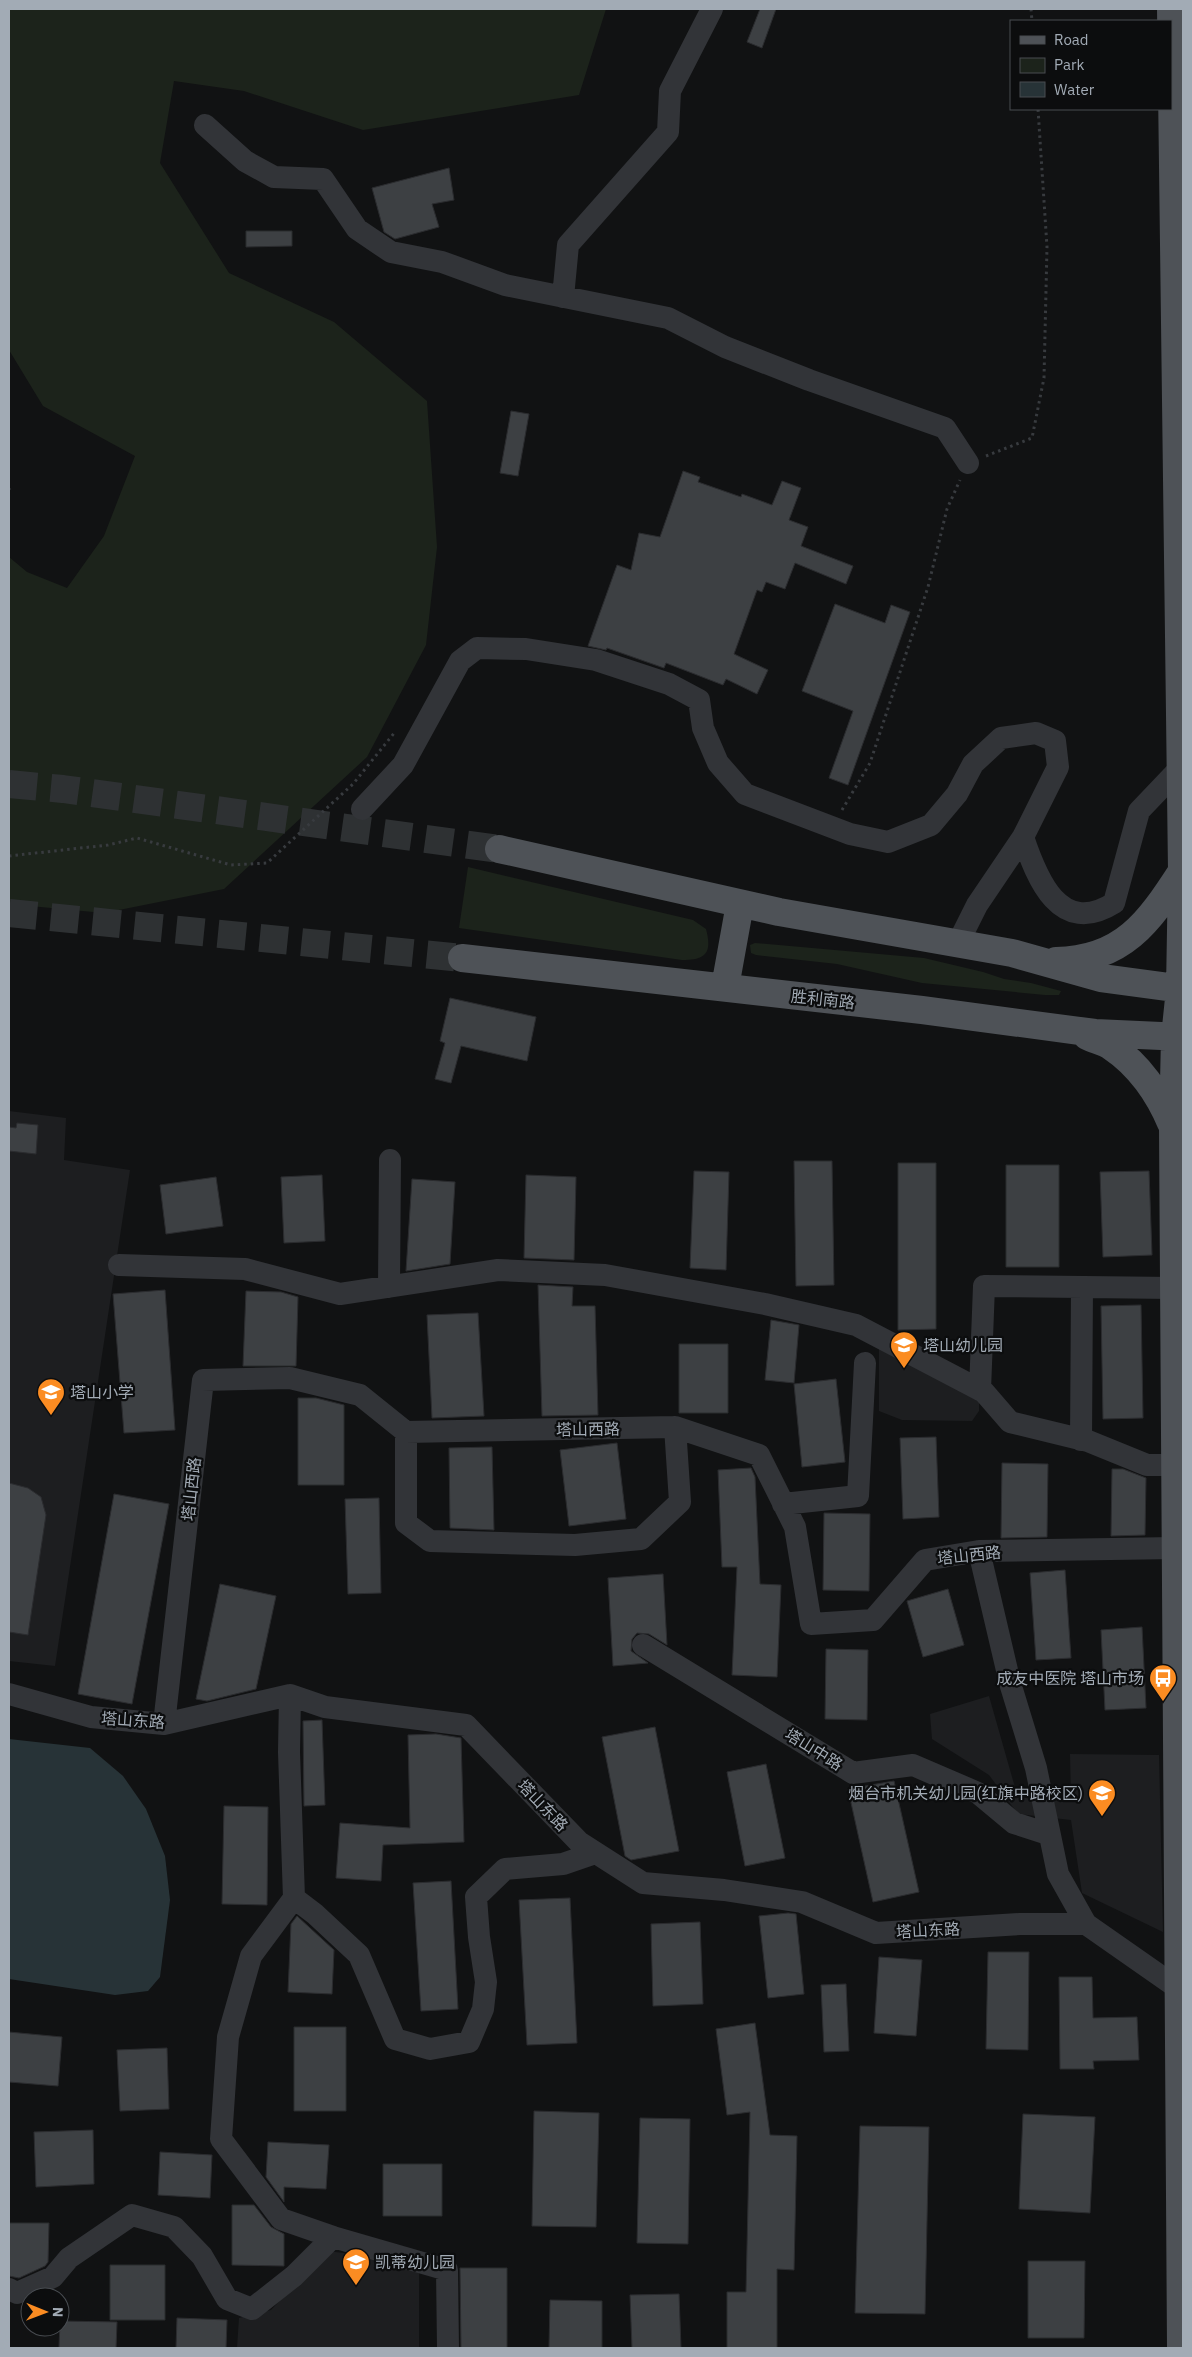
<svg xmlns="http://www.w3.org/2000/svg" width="1192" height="2357" viewBox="0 0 1192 2357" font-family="'IBM Plex Sans','Noto Sans SC',sans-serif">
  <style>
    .built { fill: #1d1e20 }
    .green { fill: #1c231b }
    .water { fill: #273337 }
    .building { fill: #3d4043; stroke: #2b2c2f }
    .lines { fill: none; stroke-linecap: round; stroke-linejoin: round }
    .major-tunnel { stroke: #2e3133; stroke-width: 28; stroke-dasharray: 28 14; stroke-linecap: butt }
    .path { stroke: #383b3f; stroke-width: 3; stroke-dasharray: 2.5 4; stroke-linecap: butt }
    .minor { stroke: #323438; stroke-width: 22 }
    .major { stroke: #4e5257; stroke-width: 28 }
    .labels { text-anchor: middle; stroke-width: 4.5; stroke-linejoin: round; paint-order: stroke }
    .street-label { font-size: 16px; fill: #a2abb5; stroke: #0c0d0e }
    .poi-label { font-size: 16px; fill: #a2abb5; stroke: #0c0d0e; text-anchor: start }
  </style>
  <rect width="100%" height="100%" fill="#111213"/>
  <!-- built -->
  <path class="built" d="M9,1111L66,1118L64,1160L130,1170L55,1666L9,1661Z
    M879,1344L979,1394V1411L972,1421L902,1420L879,1411Z
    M989,1696L1018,1798L1071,1797L1070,1754L1159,1755L1163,1932L1082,1893L1071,1820L1018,1814L989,1775L932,1739L930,1714Z
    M327,2251L419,2262V2348H237L239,2318L271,2310Z"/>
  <!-- green -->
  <path class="green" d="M9,9H606L579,95L363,130L244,91L174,81L160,163L229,273L334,322L427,401L437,547L426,645L367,757L224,889L104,913L9,904V557L27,572L67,588L104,536L135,456L43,406L9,350Z
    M468,867L693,920L706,929C712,952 707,960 682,960L459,928Z
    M755,943L924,958L983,972L1004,979L1031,983L1061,991L1059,995H1045L922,983L837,964L756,955L751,953L750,945Z"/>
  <!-- water -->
  <path class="water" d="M9,1739L90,1748L123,1776L146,1809L165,1856L170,1900L160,1977L148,1991L115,1995L9,1979Z"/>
  <!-- building -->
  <path class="building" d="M760,9H776L762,48L747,42Z
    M449,168L454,200L432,204L439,227L395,239L384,232L372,188Z
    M246,231H292V246L246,247Z
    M511,411L529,414L518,476L500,473Z
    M683,471L700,477L698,482L741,497L742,494L772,505L782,481L801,488L789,520L808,527L801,546L853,566L846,584L795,563L785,589L766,582L762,592L757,590L734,654L768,670L757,694L726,679L723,685L666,663L664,668L607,648L606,650L588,646L617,565L631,570L639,533L660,537Z
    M835,604L885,623L891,605L910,612L848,785L829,778L853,711L802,691Z
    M450,998L536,1017L527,1061L461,1046L451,1083L435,1079L445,1043L440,1041Z
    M17,1123L38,1125L36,1154L9,1151V1127L16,1128Z
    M794,1161H832L834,1285L796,1286Z
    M898,1163H936V1329L898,1330Z
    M1006,1165H1059V1267H1006Z
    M694,1171L729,1172L726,1270L690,1268Z
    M1149,1171L1152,1255L1103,1257L1100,1172Z
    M322,1175L325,1241L284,1243L281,1177Z
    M526,1175L576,1177L574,1260L524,1258Z
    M216,1177L223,1226L166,1234L160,1185Z
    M412,1179L455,1182L450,1264L406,1271Z
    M538,1285L573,1287L572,1306H595L598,1415L542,1416Z
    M165,1290L175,1430L124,1433L113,1294Z
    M246,1291L281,1292L298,1297L296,1366H243Z
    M1141,1305L1143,1418L1103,1419L1101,1306Z
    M478,1313L484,1416L432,1418L427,1315Z
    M771,1320L799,1325L794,1383L765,1380Z
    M679,1344H728V1413H679Z
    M836,1379L845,1462L802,1467L794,1384Z
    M298,1398H316L344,1405V1485H298Z
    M936,1437L939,1517L903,1519L900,1438Z
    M617,1443L626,1519L569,1526L560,1450Z
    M492,1447L494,1530L450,1528L449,1448Z
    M1002,1463L1048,1464L1047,1537L1001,1538Z
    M751,1468L755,1477L760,1584L781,1585L777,1677L732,1675L737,1567H722L718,1470Z
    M1112,1469H1123L1146,1478L1145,1535L1111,1536Z
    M9,1483L28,1488L41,1497L46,1515L28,1635L9,1632Z
    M114,1494L169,1504L132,1704L78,1694Z
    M379,1498L381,1593L348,1594L345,1499Z
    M824,1513L870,1514L869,1591L823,1590Z
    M1065,1570L1071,1658L1036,1660L1030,1573Z
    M663,1574L667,1645L649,1634L637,1633L632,1639L631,1651L648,1663L613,1666L608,1578Z
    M220,1584L276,1596L256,1689L207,1701L196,1699Z
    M948,1589L964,1645L923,1657L907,1601Z
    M1142,1627L1146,1708L1105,1710L1101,1630Z
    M826,1649L868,1650L867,1720L825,1719Z
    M322,1720L325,1805L304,1806L303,1721Z
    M655,1727L679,1851L631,1860L625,1856L602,1737Z
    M436,1734L461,1738L464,1842L383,1845L381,1881L336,1878L340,1823L410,1828L408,1735Z
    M766,1764L785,1858L745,1866L727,1772Z
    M894,1781L919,1892L873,1902L848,1789Z
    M224,1806L268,1807L267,1905L222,1904Z
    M451,1881L458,2009L421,2011L413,1883Z
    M570,1898L577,2043L527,2045L519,1900Z
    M788,1913L796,1914L804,1994L768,1998L759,1916Z
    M297,1916L334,1950L332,1994L288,1992L291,1924Z
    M700,1922L703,2004L653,2006L651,1924Z
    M988,1952H1029L1028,2050L986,2049Z
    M879,1957L922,1960L916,2036L874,2033Z
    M1059,1977H1092L1093,2018L1137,2017L1139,2060L1093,2061L1094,2069H1060Z
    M846,1984L849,2051L824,2052L821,1985Z
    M755,2023L770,2135L797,2136L794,2270L777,2269V2348H727V2292H746L750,2112L727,2115L716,2029Z
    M294,2027H346V2111H294Z
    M9,2032L62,2037L58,2086L9,2082Z
    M167,2048L169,2109L120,2111L117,2050Z
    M534,2111L599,2113L596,2227L532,2226Z
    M1023,2114L1095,2117L1090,2213L1019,2209Z
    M640,2118L690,2119L688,2244L637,2243Z
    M860,2126L929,2127L925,2314L855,2313Z
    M93,2130L94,2184L36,2187L34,2132Z
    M268,2142L329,2145L326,2189L284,2187V2202L266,2177Z
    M160,2152L212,2155L210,2198L158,2195Z
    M383,2164H442V2216H383Z
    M232,2205H254L271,2227L284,2234V2266L232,2265Z
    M9,2223H49L48,2262L45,2266L19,2278L9,2276Z
    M1028,2261H1085L1084,2338H1028Z
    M110,2265H165V2320H110Z
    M460,2268H507V2348H461Z
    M679,2294L681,2348H632L630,2295Z
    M550,2300L602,2301V2348H549Z
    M177,2318L227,2320L226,2348H176Z
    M60,2321L117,2322L116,2348H59Z"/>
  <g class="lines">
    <!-- major-tunnel -->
    <path class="major-tunnel" d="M9,784L63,789L499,849
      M9,913L462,958"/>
    <!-- path -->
    <path class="path" d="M1031,9L1032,21
      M986,456L1032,438L1044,378L1047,247L1038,109
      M9,488V490
      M842,810L870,763L928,587L947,509L960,480
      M9,856L108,845L137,838L231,865L267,863L353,784L395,732"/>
    <!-- minor -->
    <path class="minor" d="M205,125L245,161L274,177L323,179L357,229L391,252L442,262L505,285L668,318L725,347L809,380L945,428L968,463
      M563,297L568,245L668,132L670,91L712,9
      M362,809L403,765L460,661L477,648L526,649L596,660L669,684L699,700L703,728L718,763L745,794L850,834L888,842L931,825L957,794L973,764L1001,738L1036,733L1055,741L1058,767L1023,837C1037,879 1060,937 1114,903L1139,811L1182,766
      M958,943L977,905L1023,837
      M119,1265L245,1269L340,1294L498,1270L605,1275L765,1304L856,1325L984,1392L1010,1422L1088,1441L1147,1465H1175
      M389,1287L390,1160
      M980,1390L984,1286L1174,1288
      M406,1432V1523L430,1541L575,1545L641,1539L680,1502L675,1427
      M1081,1440L1082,1287
      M783,1504L858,1496L865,1363
      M979,1551L1010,1683L1036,1768L1058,1874L1086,1924L1179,1989
      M643,1645L853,1773L913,1765L978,1793L1014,1823L1048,1834
      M9,1694L91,1717L164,1724L290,1695L325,1707L466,1725L579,1842L643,1883L724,1890L802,1902L876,1933L1020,1924H1086
      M290,1695L289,1752L294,1898L251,1956L228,2037L221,2139L281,2219L333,2237
      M164,1724L203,1380L290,1378L360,1395L406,1432L675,1427L759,1455L795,1527L811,1624L873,1620L925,1560L979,1551L1175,1548
      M294,1898L315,1914L359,1955L395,2039L430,2049L469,2042L483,2009L486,1982L479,1937L476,1897L505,1869L563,1864L595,1853
      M9,2289L17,2293L53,2277L69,2258L132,2215L174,2227L202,2256L227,2299L252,2309L294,2276L333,2237L447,2270L448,2348"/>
    <!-- major -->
    <path class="major" d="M1171,9L1182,871L1180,989L1175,1037L1173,1128L1181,2348
      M499,849L779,912L1012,953L1101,978L1183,989
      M462,958L922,1010L1095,1033L1183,1037
      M1056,961C1123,960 1149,922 1182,871
      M725,987L740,904
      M1087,1036C1095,1040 1105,1042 1112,1047C1139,1065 1159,1094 1171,1123"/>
  </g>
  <!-- icons -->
  <defs>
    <g id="school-pin" transform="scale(1.4375)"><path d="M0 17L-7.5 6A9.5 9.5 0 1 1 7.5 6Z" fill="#fb8c22" stroke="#0c0d0e"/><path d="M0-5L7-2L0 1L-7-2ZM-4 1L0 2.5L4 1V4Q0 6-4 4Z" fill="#fff"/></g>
    <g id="bus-pin" transform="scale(1.4375)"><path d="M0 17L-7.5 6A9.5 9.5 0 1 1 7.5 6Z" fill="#fb8c22" stroke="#0c0d0e"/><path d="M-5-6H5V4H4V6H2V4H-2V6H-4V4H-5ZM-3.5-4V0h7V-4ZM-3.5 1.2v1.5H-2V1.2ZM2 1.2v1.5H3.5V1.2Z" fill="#fff"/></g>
  </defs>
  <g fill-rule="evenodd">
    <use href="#school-pin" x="904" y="1345"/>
    <use href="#school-pin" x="51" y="1392"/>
    <use href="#bus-pin" x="1163" y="1678"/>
    <use href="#school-pin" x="1102" y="1793"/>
    <use href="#school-pin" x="356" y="2262"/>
  </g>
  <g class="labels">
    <!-- street labels -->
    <g class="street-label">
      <text transform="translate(823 999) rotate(6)" y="6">胜利南路</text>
      <text transform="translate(588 1429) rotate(-1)" y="6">塔山西路</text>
      <text transform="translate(191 1489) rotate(-84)" y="6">塔山西路</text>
      <text transform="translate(969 1555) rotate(-6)" y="6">塔山西路</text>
      <text transform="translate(133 1720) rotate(4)" y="6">塔山东路</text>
      <text transform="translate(814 1749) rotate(32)" y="6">塔山中路</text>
      <text transform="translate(543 1805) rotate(46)" y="6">塔山东路</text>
      <text transform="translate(928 1930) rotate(-3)" y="6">塔山东路</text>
    </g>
    <!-- poi labels -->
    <g class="poi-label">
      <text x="923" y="1351">塔山幼儿园</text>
      <text x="70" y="1398">塔山小学</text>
      <text x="1144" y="1684" text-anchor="end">成友中医院 塔山市场</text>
      <text x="1083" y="1799" text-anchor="end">烟台市机关幼儿园(红旗中路校区)</text>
      <text x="375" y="2268">凯蒂幼儿园</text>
    </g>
  </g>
  <!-- border -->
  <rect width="1192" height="2357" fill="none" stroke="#a2abb5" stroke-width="20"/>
  <!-- legend -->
  <rect x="1010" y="20" width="162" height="90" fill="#0c0d0e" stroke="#484c51"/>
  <rect x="1020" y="36" width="25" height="8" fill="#4e5257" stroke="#484c51"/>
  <text x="1054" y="45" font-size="15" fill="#a2abb5">Road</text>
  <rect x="1020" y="58" width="25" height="15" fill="#1c231b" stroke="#484c51"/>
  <text x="1054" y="70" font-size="15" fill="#a2abb5">Park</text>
  <rect x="1020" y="82" width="25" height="15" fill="#273337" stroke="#484c51"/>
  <text x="1054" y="95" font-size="15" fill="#a2abb5">Water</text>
  <!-- north arrow -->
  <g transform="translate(45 2312) rotate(91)"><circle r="24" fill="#0c0d0e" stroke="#484c51"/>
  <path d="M0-4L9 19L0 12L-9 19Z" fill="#fb8c22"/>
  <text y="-8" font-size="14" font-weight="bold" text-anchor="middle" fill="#a2abb5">N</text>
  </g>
</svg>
